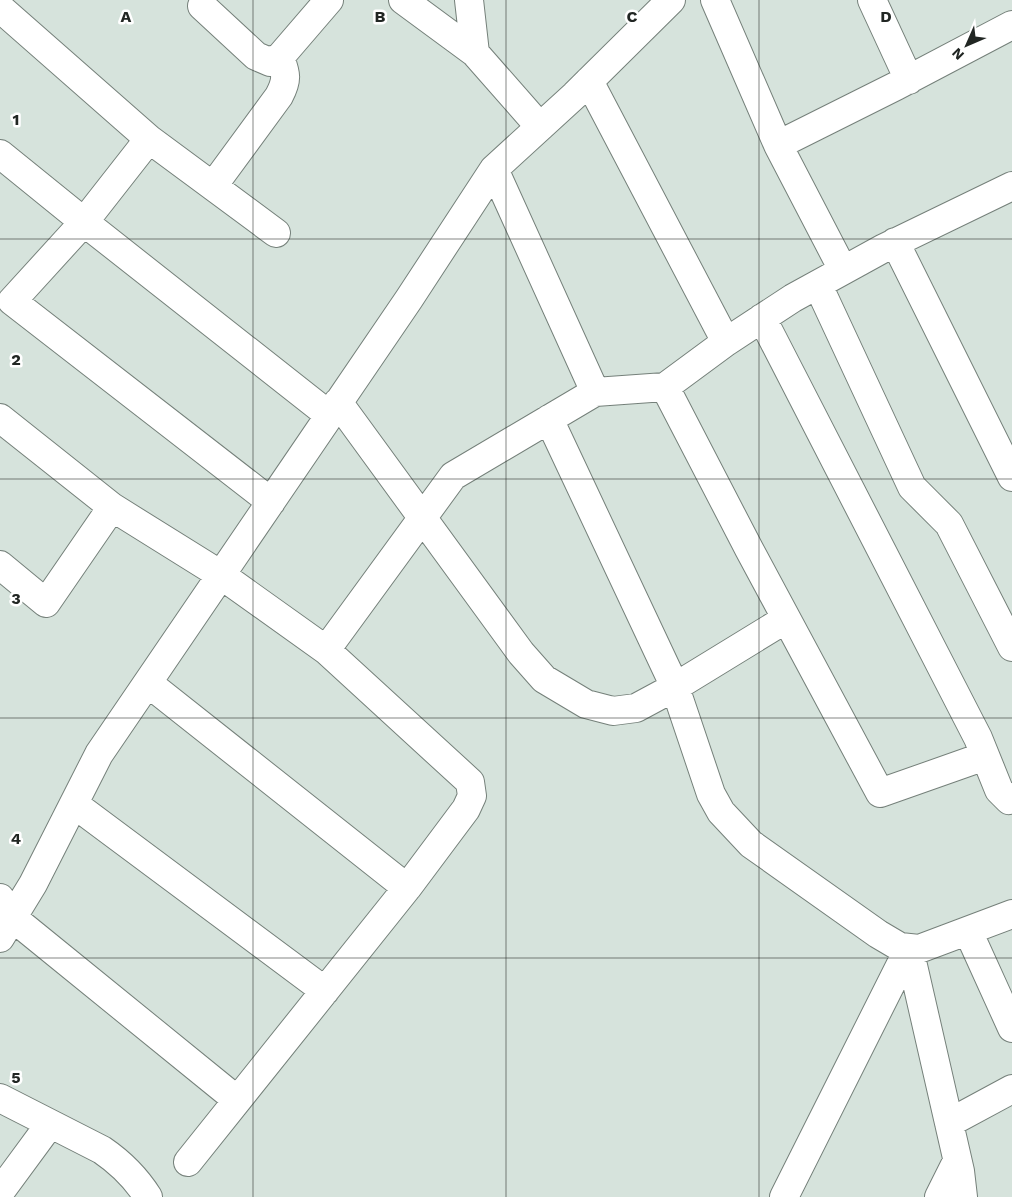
<svg xmlns="http://www.w3.org/2000/svg" width="1012" height="1197" viewBox="0 0 1012 1197" font-family="'Work Sans',sans-serif">
  <style>
    .lines { fill: none; stroke-linecap: round; stroke-linejoin: round }
    .minor-casing { stroke: #75807a; stroke-width: 30 }
    .minor { stroke: #fff; stroke-width: 28 }
    .grid { fill: none; stroke: #212623; stroke-width: 1; stroke-opacity: 0.55 }
    .grid-label { font-size: 16px; text-anchor: middle; font-weight: bold; fill: #212623; stroke: #fff; stroke-width: 5; stroke-linejoin: round; paint-order: stroke }
  </style>
  <rect width="100%" height="100%" fill="#d6e3dc"/>
  <g class="lines">
    <!-- minor casing -->
    <g class="minor-casing">
      <path id="minor" d="M403,0L475,53
        M469,0L475,53L540,127
        M715,0L778,145L896,86L1012,25
        M872,0L909,80
        M202,6L256,56L270,62L280,57L329,0
        M0,8L149,139L84,222L12,301L271,502
        M589,81L726,342L793,298L884,248L1012,186
        M149,139L276,233
        M778,145L843,270
        M0,154L84,222L329,415
        M494,169L595,392
        M213,186L279,96C288,79 286,74 280,57
        M895,242L1012,477
        M818,285L912,487L949,524L1012,647
        M762,318L978,738L999,790L1009,800L1012,799
        M726,342L665,387L749,549L880,793L985,756
        M338,402L521,653L544,679L586,704L613,711L636,708L675,687L786,619
        M0,418L112,507
        M549,419L675,687L711,794L721,812L751,844L878,934L900,947L919,949L1012,914
        M0,565L46,603L112,507L221,575L326,650L453,476L595,392L665,387
        M148,683L407,888
        M74,804L325,991
        M0,898L13,918L237,1100
        M968,931L1012,1028
        M0,938L33,884L99,754L409,299L494,169L575,95L671,0
        M909,948L960,1171L963,1197
        M0,1098L102,1150C121,1163 136,1178 148,1197
        M949,1123L1012,1089
        M188,1162L407,888L466,809L472,796L470,782L326,650
        M0,1192L50,1124
        M784,1197L909,948
        M939,1197L957,1161"/>
    </g>
    <!-- minor -->
    <use href="#minor" class="minor"/>
  </g>
  <!-- grid -->
  <path class="grid" d="M253,0V1197M506,0V1197M759,0V1197M0,239H1012M0,479H1012M0,718H1012M0,958H1012"/>
  <g class="grid-label">
    <text x="126" y="22">A</text>
    <text x="380" y="22">B</text>
    <text x="632" y="22">C</text>
    <text x="886" y="22">D</text>
    <text x="16" y="125">1</text>
    <text x="16" y="365">2</text>
    <text x="16" y="604">3</text>
    <text x="16" y="844">4</text>
    <text x="16" y="1083">5</text>
  </g>
  <!-- north arrow -->
  <g transform="translate(967 45) rotate(225)" stroke="#ffffff" stroke-width="4" paint-order="stroke">
  <path d="M0-4L9 19L0 12L-9 19Z" fill="#212623"/>
  <text y="-8" font-size="14" font-weight="bold" text-anchor="middle" fill="#212623">N</text>
  </g>
</svg>
